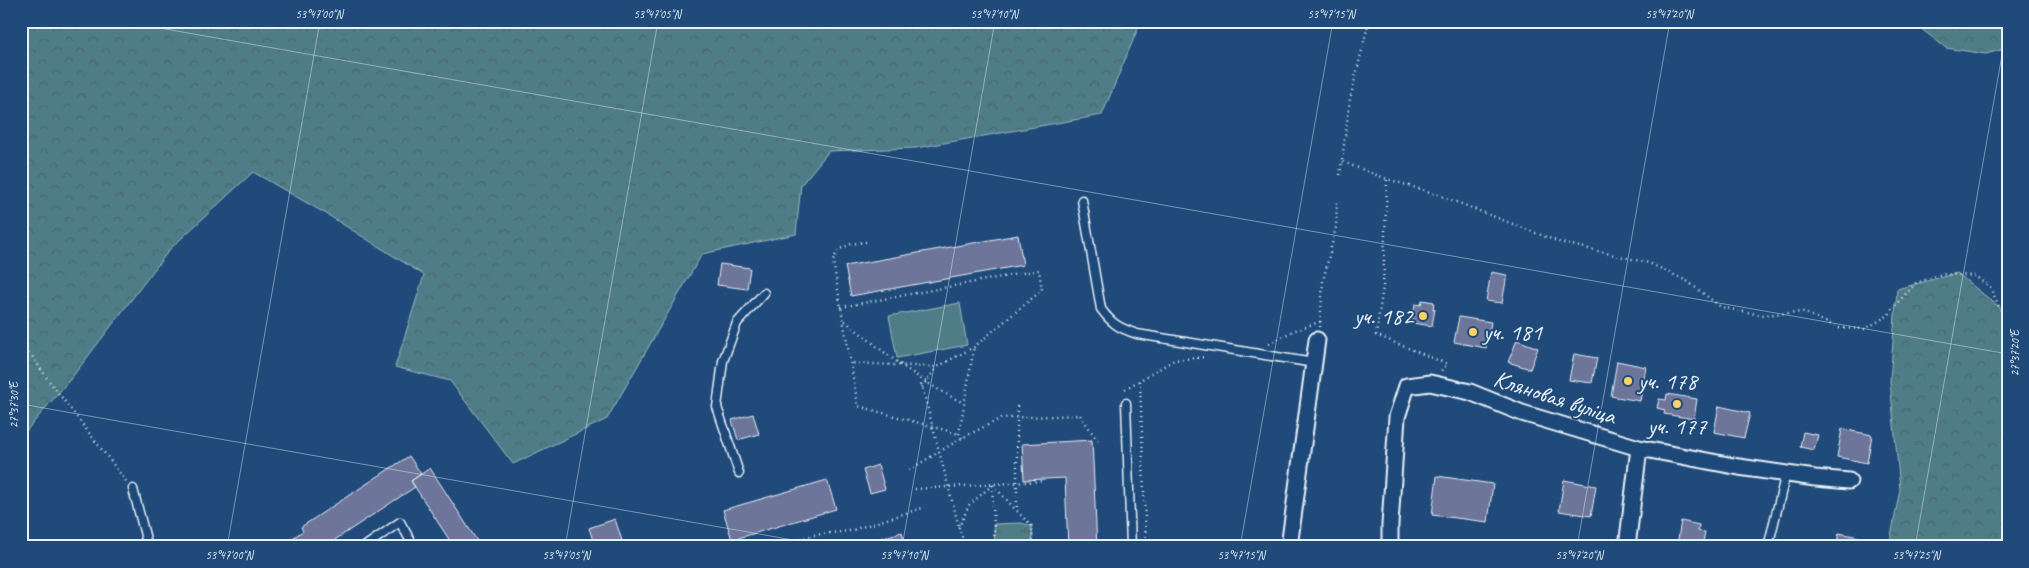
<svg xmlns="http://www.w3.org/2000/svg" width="2029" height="568" viewBox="0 0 2029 568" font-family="Caveat,sans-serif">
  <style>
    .grass { fill: url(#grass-tufts); stroke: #9cb7c0 }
    .forest { fill: url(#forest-crowns); stroke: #9cb7c0 }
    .pitch { fill: #4f7d87; stroke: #9cb7c0 }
    .building { fill: #6d749a; stroke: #e8f1f8 }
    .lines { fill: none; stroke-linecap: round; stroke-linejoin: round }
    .lane-casing { stroke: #e8f1f8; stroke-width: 11 }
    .street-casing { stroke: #e8f1f8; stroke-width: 19 }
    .path { stroke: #e8f1f8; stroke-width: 2.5; stroke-dasharray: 1 4; stroke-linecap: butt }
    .lane { stroke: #1f4a7a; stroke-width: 8 }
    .street { stroke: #1f4a7a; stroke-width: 15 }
    .ticks { fill: none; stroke: #e8f1f8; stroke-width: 1; stroke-opacity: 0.45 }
    .poi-dot { fill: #ffd166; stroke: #1f4a7a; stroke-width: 2 }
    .labels { text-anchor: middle; stroke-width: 4; stroke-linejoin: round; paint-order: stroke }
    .poi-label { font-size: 24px; fill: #e8f1f8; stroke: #1f4a7a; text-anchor: start }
    .street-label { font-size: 24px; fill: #e8f1f8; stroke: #1f4a7a }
    .neatline { fill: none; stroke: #e8f1f8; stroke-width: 2 }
    .ticks-label { font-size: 12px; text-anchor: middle; fill: #e8f1f8 }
  </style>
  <defs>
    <pattern id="grass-tufts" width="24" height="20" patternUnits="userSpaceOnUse" patternTransform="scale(1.25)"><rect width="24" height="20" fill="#4f7d87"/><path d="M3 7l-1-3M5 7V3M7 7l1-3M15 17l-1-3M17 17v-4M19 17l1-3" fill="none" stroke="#4b656c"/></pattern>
    <pattern id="forest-crowns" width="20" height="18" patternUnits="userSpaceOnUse" patternTransform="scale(1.25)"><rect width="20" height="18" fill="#4f7d87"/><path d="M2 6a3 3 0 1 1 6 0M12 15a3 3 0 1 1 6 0" fill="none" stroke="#4b656c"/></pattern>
  </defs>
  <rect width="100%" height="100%" fill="#1f4a7a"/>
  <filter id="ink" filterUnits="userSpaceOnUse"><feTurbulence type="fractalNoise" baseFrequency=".02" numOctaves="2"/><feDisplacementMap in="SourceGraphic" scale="10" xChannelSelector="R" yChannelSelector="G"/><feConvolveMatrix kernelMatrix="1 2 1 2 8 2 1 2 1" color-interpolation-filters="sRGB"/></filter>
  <g filter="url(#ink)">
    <!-- grass -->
    <path class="grass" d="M1021,523L1032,526L1033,547H995L994,524Z"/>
    <!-- forest -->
    <path class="forest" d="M21,21H718L738,31L799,21H1141L1102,115L916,148L829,151L801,185L796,234L702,254L607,419L513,464L450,381L395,367L424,275L328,215L253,172L170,249L73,376L21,437Z
      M1921,21H2008V48L1986,54L1946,48L1920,28Z
      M1957,273L2008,314V547H1889L1900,489L1890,381L1897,289Z"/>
    <!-- pitch -->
    <path class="pitch" d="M960,303L967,345L897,358L889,316Z"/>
    <!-- building -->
    <path class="building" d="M1018,235L1023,265L851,296L845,266Z
      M720,264L750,268L747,289L717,285Z
      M1491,272L1507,275L1502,303L1486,301Z
      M1422,300L1434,302L1433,309H1435L1432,326L1412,323L1415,304L1421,305Z
      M1459,317L1491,322L1486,348L1454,342Z
      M1517,340L1538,348L1530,369L1508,362Z
      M1574,354L1597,358L1592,383L1569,380Z
      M1617,361L1646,367L1640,401L1611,396Z
      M1667,394L1697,399L1694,419L1664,414L1665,410L1657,408L1659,399L1666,400Z
      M1719,406L1750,413L1744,438L1714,432Z
      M753,414L759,434L738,440L732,420Z
      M1842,429L1872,435L1867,463L1837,457Z
      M1803,432L1818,435L1814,450L1800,447Z
      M1092,440L1097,547H1068L1065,478L1024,480L1022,444Z
      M409,456L421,474L411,481L415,487L324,547H279L303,531L301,527Z
      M878,465L885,489L870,493L863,470Z
      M430,468L481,547H454L415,487L411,481Z
      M1437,476L1493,484L1488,522L1432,515Z
      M827,480L836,509L732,540L723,510Z
      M1564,480L1596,486L1591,516L1559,511Z
      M615,519L624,547H595L589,528Z
      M1681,521L1699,525L1698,531L1705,532L1702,547L1677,545Z
      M902,532L906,547H872L871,541Z
      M1839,533L1859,537L1857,547H1836Z
      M1573,543L1593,546V547H1572Z"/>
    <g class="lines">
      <!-- lane casing -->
      <g class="lane-casing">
        <path id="lane" d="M1082,200L1101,309C1112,324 1119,328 1137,334L1314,363
          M1126,403L1131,547
          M739,473L717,407L723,361L737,323L764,293
          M133,489L148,547
          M364,547L400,522L414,547
          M1768,547L1786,473"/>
      </g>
      <!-- street casing -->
      <g class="street-casing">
        <path id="street" d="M1289,547L1317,340
          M1390,547V525L1397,417L1407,386L1430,383L1470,392L1522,413L1639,448L1739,467L1815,478L1849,481
          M1627,547L1639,448"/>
      </g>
      <!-- path -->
      <path class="path" d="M1343,162L1387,179L1436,194L1559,242L1649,263L1687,281L1721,307L1761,315L1803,312L1839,328L1865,329L1889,315L1892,309L1916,283L1942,274L1975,276L1990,287L2008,325
        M1340,175L1350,99L1369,21
        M1387,180L1383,287L1376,335L1447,364L1441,371
        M866,242L851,244L838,250L833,261L858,406L959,434
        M841,307L1039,270L1042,290L974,347L937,367L851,363
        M845,321C883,351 919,382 964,403
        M1320,327L1323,281L1336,227L1337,200
        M21,340L49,381L126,481
        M1269,344L1293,331L1322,321
        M920,379L959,527
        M1140,381L1146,547
        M922,387L937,367
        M1125,389L1174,360L1205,357
        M1017,406V511L1032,526L1033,547
        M962,438L959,434L974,347
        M909,470L962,438L1002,418L1080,415L1100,444
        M992,485L995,547
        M993,485L1016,510
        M915,489L1043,481
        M776,547L814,535L849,531L922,508
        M965,547L959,527L969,505L991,486"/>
      <!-- lane -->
      <use href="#lane" class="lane"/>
      <!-- street -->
      <use href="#street" class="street"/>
    </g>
  </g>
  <!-- ticks -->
  <path class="ticks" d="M120,21L2008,354M21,404L833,547M227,547L320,21M565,547L658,21M902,547L995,21M1240,547L1333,21M1577,547L1670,21M1915,547L2008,21"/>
  <!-- markers -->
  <g class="poi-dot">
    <circle cx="1423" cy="316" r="5"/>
    <circle cx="1473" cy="332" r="5"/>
    <circle cx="1628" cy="381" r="5"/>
    <circle cx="1677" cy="404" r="5"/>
  </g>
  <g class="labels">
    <!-- poi labels -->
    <g class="poi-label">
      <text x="1413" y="324" text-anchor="end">уч. 182</text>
      <text x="1483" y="340">уч. 181</text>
      <text x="1638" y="389">уч. 178</text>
      <text x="1677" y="434" text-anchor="middle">уч. 177</text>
    </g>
    <!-- street labels -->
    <g class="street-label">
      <text transform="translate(1555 397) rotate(18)" y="8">Кляновая вуліца</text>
    </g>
  </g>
  <!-- margin -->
  <rect width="2029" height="568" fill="none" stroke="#1f4a7a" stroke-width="55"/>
  <rect x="28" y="28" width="1974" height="512" class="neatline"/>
  <g class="ticks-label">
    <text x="319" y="18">53°47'00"N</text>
    <text x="657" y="18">53°47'05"N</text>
    <text x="994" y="18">53°47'10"N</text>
    <text x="1331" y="18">53°47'15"N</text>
    <text x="1669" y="18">53°47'20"N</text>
    <text transform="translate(2015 353) rotate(-90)" y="4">27°37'20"E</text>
    <text transform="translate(14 405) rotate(-90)" y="4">27°37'30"E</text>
    <text x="229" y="559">53°47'00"N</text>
    <text x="566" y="559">53°47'05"N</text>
    <text x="904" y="559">53°47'10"N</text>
    <text x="1241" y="559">53°47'15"N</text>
    <text x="1579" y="559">53°47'20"N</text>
    <text x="1916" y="559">53°47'25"N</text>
  </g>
</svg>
